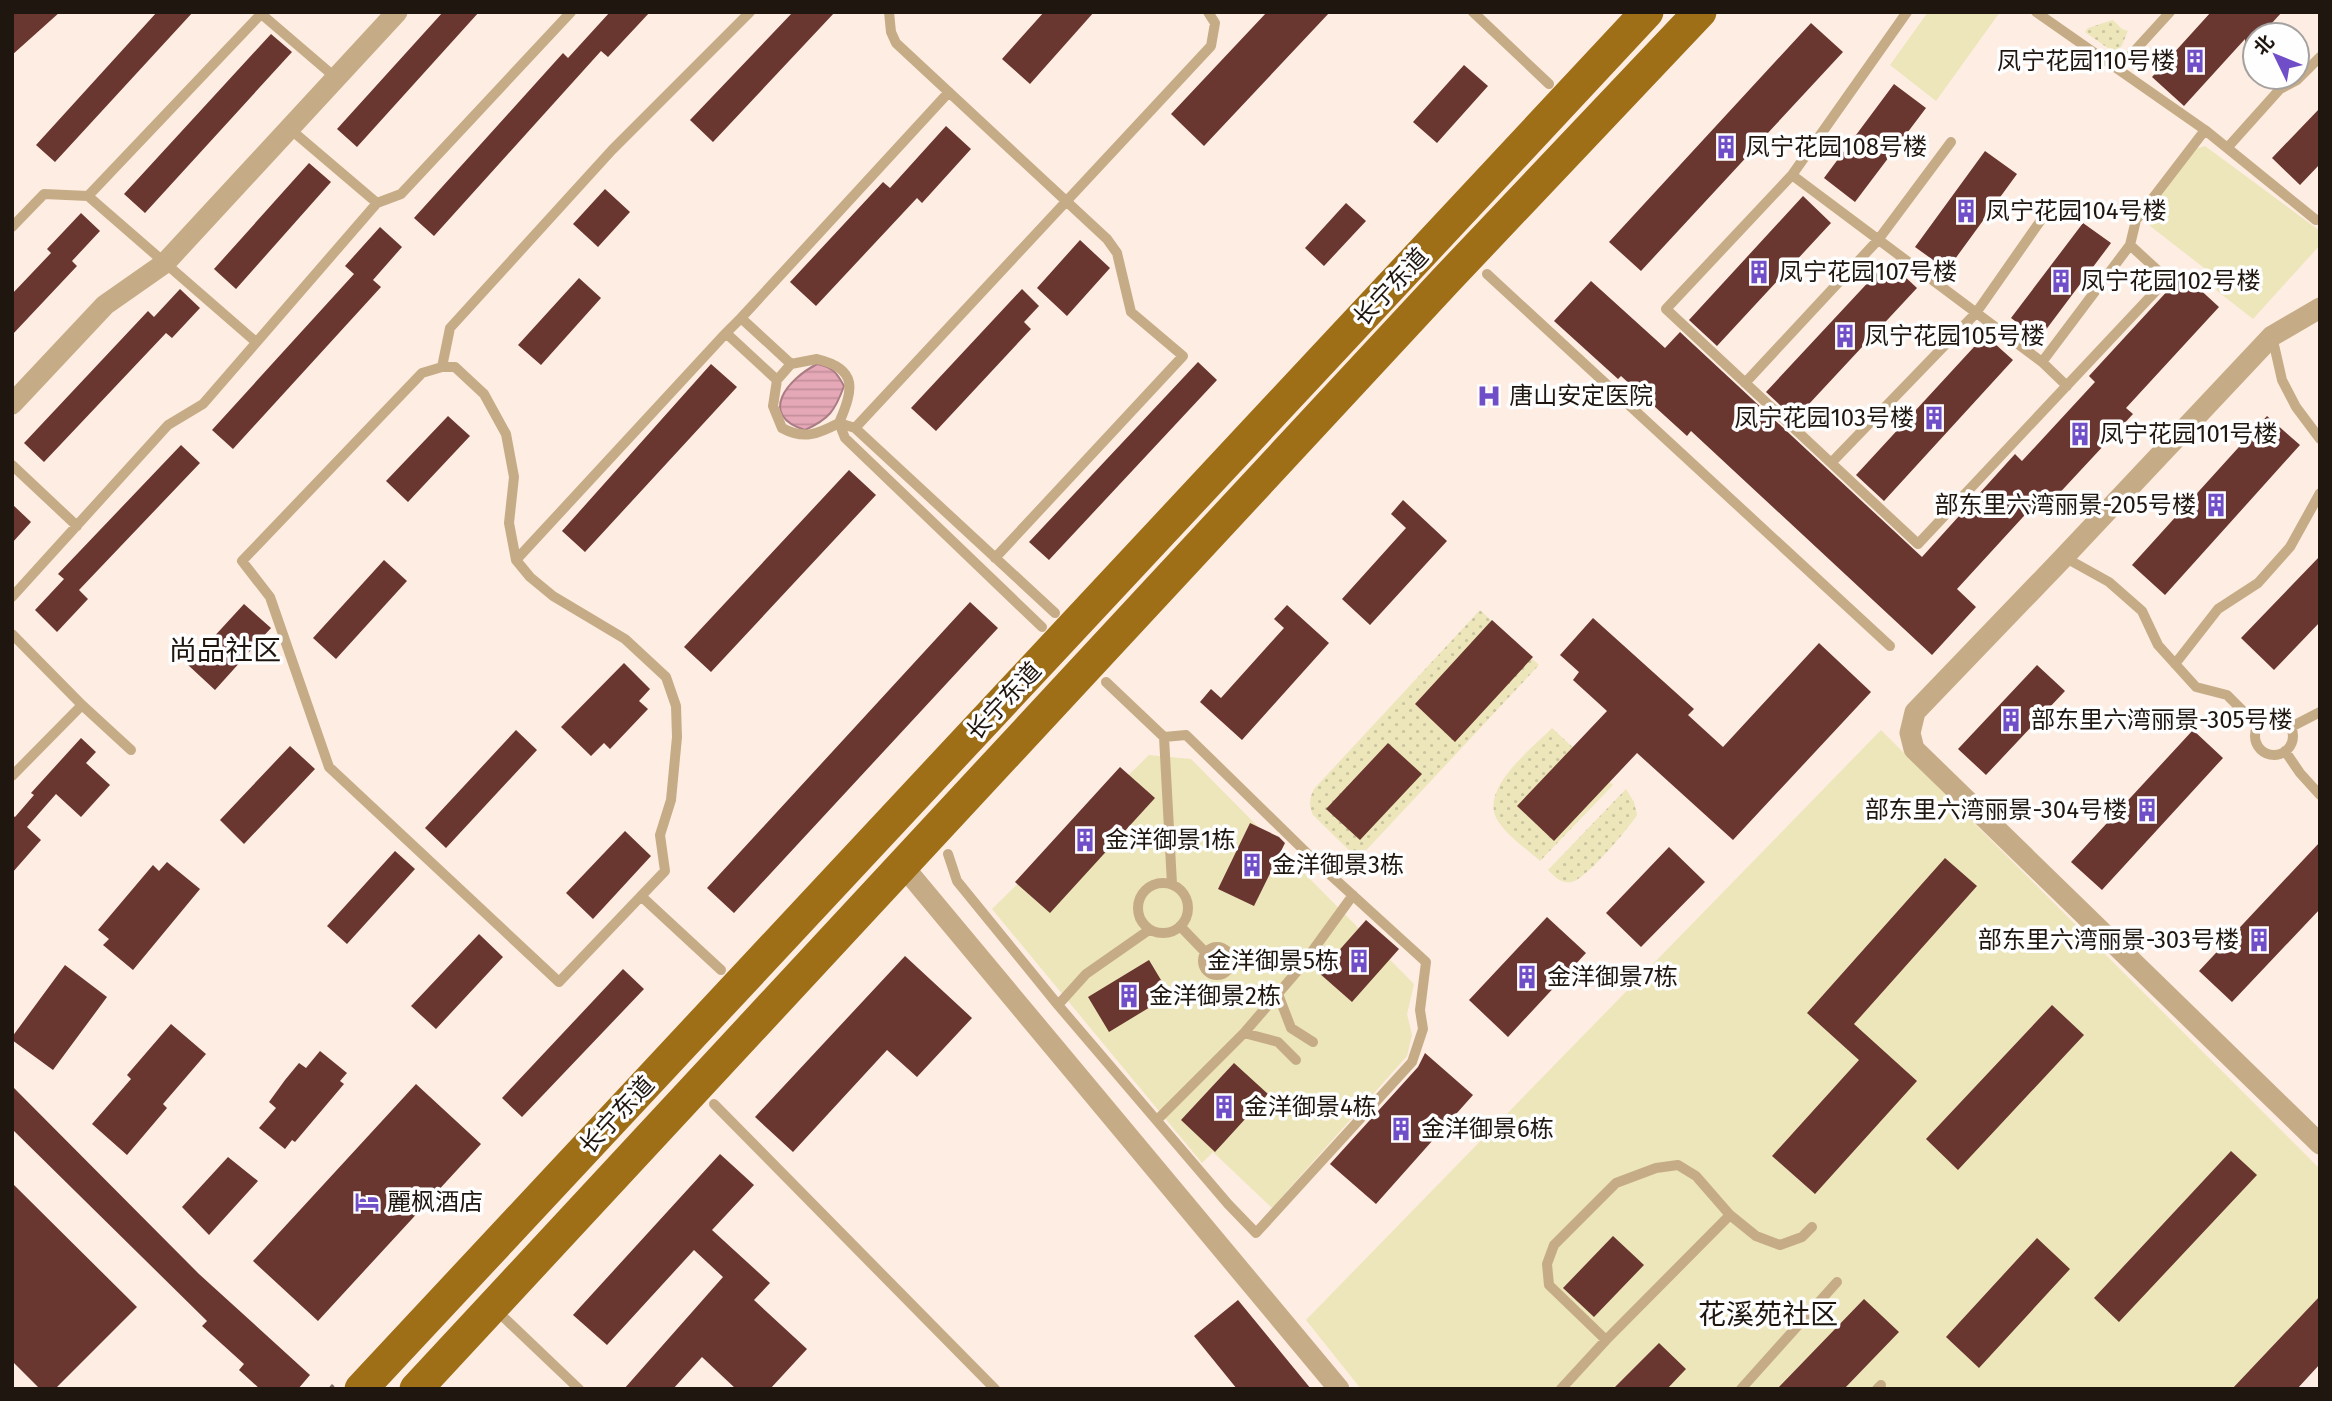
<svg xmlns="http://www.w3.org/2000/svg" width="2332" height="1401" viewBox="0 0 2332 1401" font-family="'Fira Sans','Noto Sans SC',sans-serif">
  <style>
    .grass { fill: url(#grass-dots) }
    .garden { fill: #ece6ba }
    .water { fill: url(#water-rules); stroke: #aa7c84; stroke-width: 2 }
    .building { fill: #693630 }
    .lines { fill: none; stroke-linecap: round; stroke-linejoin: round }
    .path { stroke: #84776f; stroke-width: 3.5; stroke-dasharray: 5 5; stroke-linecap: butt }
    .service { stroke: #c6ac86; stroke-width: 10 }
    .minor { stroke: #c6ac86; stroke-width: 21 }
    .primary { stroke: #9f6f18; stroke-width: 33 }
    .labels { text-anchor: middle; stroke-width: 7; stroke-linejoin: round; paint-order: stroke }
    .poi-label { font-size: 24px; fill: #1f1610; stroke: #fefefe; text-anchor: start }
    .street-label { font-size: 24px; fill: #1f1610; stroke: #fefefe }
    .quarter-label { font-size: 28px; fill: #1f1610; stroke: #fefefe }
  </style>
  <defs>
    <pattern id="grass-dots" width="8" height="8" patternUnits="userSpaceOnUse" patternTransform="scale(1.75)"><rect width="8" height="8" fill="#ece6ba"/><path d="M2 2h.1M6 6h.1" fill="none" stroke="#cac59f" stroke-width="1.8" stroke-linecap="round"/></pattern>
    <pattern id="water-rules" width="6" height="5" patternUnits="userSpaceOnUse" patternTransform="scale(1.75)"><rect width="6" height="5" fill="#e5a8b6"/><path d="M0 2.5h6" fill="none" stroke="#c4909b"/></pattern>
  </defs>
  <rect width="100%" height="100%" fill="#feede3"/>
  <!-- grass -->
  <path class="grass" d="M2113,20L2122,29L2128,31L2121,47L2112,51L2085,32L2088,28Z
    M1480,610L1539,665L1358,859L1313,815C1309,805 1309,799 1314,789Z
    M1552,728L1613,785L1540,861C1527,849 1510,838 1500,824C1474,792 1532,749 1552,728Z
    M1626,789L1634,802L1637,815C1628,829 1587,878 1572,882C1561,884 1555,877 1548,870Z"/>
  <!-- garden -->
  <path class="garden" d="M1928,12H2000L1936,101L1890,65Z
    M2205,146L2320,231V245L2253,319L2216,290L2221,281L2150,226L2148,210L2195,149Z
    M1881,730L2320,1169V1360L2291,1389H1361L1306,1320Z
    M1149,755L1191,759L1414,984L1407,1014L1412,1035L1407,1056L1272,1208L1213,1152L1202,1163L992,909Z"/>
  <!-- water -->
  <path class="water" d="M817,364C833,367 837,373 844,386C835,411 829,419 805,430C757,415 788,379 817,364Z"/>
  <!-- building -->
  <path class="building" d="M12,12H60L12,55Z
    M157,12H193L55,162L36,145Z
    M443,12H479L357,147L337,129Z
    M610,12H650L608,57L601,51L434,236L414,218L563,53L568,58Z
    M793,12H835L713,142L690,120Z
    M1044,12H1094L1030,84L1002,59Z
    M1267,12H1330L1204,146L1171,114Z
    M2211,12H2282L2261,35H2255V42L2246,52L2245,39L2184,106L2152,77Z
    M1811,23L1843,52L1766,135L1765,134L1753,150L1641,271L1609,242Z
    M271,34L292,52L145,213L124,194Z
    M1464,65L1488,86L1437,143L1413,122Z
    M1894,84L1926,108L1855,202L1824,178Z
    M2320,108V164L2300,185L2272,158Z
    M946,126L971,149L922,203L917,198L816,306L790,282L883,182L890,188Z
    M1985,151L2017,174L1947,270L1915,247Z
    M309,163L331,182L236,289L214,269Z
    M605,189L630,212L598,247L573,224Z
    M1803,196L1831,223L1717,346L1689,320Z
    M1346,203L1366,221L1324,266L1305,248Z
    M81,213L100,231L72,261L77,266L12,335V294L51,253L47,249Z
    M2083,223L2111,243L2039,339L2011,318Z
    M380,227L402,247L373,280L381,287L233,449L212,430L354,274L345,266Z
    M1080,240L1110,268L1067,316L1037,288Z
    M1888,261L1917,288L1795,419L1766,392Z
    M2183,274L2219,307L2126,408L2133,414L2053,500L2045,493L1957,589L1976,607L1932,655L1691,431L1687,436L1621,376L1618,379L1554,321L1591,281L1665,348L1680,332L1922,557L2015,454L2022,461L2095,382L2089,376Z
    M579,278L601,298L541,365L518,345Z
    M180,289L200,308L172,338L166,333L44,462L24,443L148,311L154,317Z
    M1022,289L1039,306L1024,322L1031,329L936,431L911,408Z
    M1985,335L2013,360L1884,501L1856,475Z
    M1198,362L1217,380L1049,560L1029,542Z
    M711,364L737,387L585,552L562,531Z
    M448,416L470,436L408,502L386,481Z
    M2267,416L2300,445L2165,595L2132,565Z
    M181,445L200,463L79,590L88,599L57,632L35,610L64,579L58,574Z
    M849,470L876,495L711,672L684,647Z
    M1403,500L1447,541L1370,625L1342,599L1406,528L1391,514Z
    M12,504L31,522L12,543Z
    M2320,556V622L2274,670L2241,638Z
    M384,560L407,581L336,659L313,638Z
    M970,602L998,628L734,913L707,888Z
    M244,604L271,628L215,690L188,665Z
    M1287,605L1329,643L1242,740L1200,702L1211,689L1221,698L1284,628L1274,619Z
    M1593,618L1694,709L1688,715L1723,747L1819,643L1871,692L1733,840L1637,753L1554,841L1517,806L1607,711L1573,680L1579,672L1560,655Z
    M1492,620L1533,657L1455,742L1415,704Z
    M624,663L650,689L639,701L648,709L610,749L604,743L591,756L561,727Z
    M2037,665L2065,691L1986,775L1958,749Z
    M516,730L537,750L446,848L425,828Z
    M2193,730L2223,758L2102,890L2071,862Z
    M81,738L96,752L86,763L110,785L81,817L56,794L27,827L41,840L12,873V815L15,817L34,795L31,793Z
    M1388,743L1422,774L1360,840L1326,809Z
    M290,746L315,769L244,844L220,820Z
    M1120,767L1155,798L1050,913L1015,882Z
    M1250,823L1279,837L1285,843L1254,906L1218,889Z
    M625,831L651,856L593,919L566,893Z
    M2320,842V909L2232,1002L2199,971Z
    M1669,847L1705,882L1641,947L1606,913Z
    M395,851L415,869L347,944L327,926Z
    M1945,858L1977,886L1854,1024L1917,1081L1815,1194L1772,1156L1859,1060L1807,1013Z
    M167,862L200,889L133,970L103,945L109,939L98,930L153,865L159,871Z
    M1547,917L1586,953L1508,1037L1469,1000Z
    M1366,920L1399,949L1352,1002L1319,973Z
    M479,934L503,957L436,1029L411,1006Z
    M905,956L972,1018L917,1077L887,1050L793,1152L755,1117Z
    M1149,960L1170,995L1109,1032L1088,997Z
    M65,965L107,997L53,1070L12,1040V1037Z
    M623,969L644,989L522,1117L502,1098Z
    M2052,1005L2084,1035L1958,1170L1926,1139Z
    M171,1024L206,1054L163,1104L167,1108L127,1155L92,1124L131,1079L127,1075Z
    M320,1051L347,1073L340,1081L344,1084L295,1142L292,1140L285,1149L259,1128L276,1108L269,1102L285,1080L299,1063L306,1068Z
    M1425,1053L1473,1095L1376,1204L1330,1164L1418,1067Z
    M1234,1063L1268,1094L1215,1152L1181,1120Z
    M416,1084L481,1144L318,1321L253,1261Z
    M12,1086L199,1274L310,1375L298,1389H260L239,1370L244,1364L202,1326L207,1321L12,1129Z
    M2231,1151L2257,1175L2119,1322L2094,1298Z
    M720,1154L754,1185L712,1230L770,1283L754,1300L807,1349L770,1389H736L702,1357L673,1389H624L723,1277L694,1250L607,1345L573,1315Z
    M228,1157L258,1181L209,1235L182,1207Z
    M12,1183L137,1307L55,1389H40L12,1361Z
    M1613,1236L1644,1265L1594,1317L1563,1288Z
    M2037,1238L2070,1269L1979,1368L1946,1337Z
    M2320,1296V1364L2297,1389H2232Z
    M1864,1299L1899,1332L1844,1389H1777Z
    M1238,1300L1311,1389H1237L1194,1336Z
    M1659,1343L1686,1369L1667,1389H1613Z"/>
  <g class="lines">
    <!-- path -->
    <path class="path" d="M330,1389L336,1382"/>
    <!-- service -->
    <path class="service" d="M259,12L336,78
      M889,12L891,32L896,43L1107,239L1117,253L1131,312L1183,356L995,558
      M1473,12L1549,84
      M1907,12L1792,175L2042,362L2130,245L2136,220L2205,130L2036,12
      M2118,69L2170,12
      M290,129L377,203
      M2205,130L2316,220
      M2228,147L2280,89L2297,80L2320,57
      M1792,175L1666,309L1918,544L2167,279L2130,245
      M88,196L256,342
      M12,227L44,194L88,196L261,14
      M1487,274L1890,646
      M741,318L949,92
      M2272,336L2282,380L2296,407L2320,439
      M817,359C859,369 853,390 839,423C818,434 804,440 782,428L773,406L777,380L791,364Z
      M2042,362L2067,386
      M442,367H455L484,394L506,434L514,477L509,523L516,560L530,577L553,596L625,639L666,677L676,706L677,737L671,800L660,835L665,871L559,982L329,767L270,597L242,561L422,373Z
      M442,367L450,328L612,150L750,12
      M777,380L726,333L741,318L791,364
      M1745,383L1878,240L1951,142
      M855,428L839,423L845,438L1042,627
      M1831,463L1976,313L2048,210
      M12,465L77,526
      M2064,557L2109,582L2142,611L2158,645L2196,687L2227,695L2258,726
      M516,560L726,333
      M12,597L168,425L203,404L377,203L401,194L571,12
      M1055,613L855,428L1211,46L1215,23L1208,12
      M12,634L82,705L131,750
      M2175,664L2218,609L2258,583L2290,547L2320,493
      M2255 736a19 19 0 1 1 38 0a19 19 0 1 1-38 0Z
      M2291,727L2320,712
      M1164,737L1172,884
      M2285,751L2300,773L2320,795
      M12,776L82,705
      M948,854L957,881L1058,1005L1228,1204L1256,1233L1412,1062L1423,1029L1420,1010L1426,962L1314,860L1186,735L1164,737L1106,682
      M1138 908a25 25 0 1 1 50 0a25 25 0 1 1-50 0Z
      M641,896L721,970
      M1180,926L1206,953
      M1203 961a14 14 0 1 1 28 0a14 14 0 1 1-28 0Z
      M1278,994L1291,1028L1313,1042
      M1058,1005L1086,974L1149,930
      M1244,1033L1278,1042L1296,1060
      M714,1104L995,1389
      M1157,1120L1244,1033L1300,968L1353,895
      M495,1309L579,1389
      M1606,1340L1549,1285L1547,1264L1554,1245L1616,1183L1656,1168L1678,1165L1696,1176L1730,1215L1756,1236L1780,1245L1802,1237L1812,1227
      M1561,1389L1606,1340L1730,1215
      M1741,1389L1837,1282
      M1877,1389L1881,1385"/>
    <!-- minor -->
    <path class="minor" d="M2320,308L2272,336L2064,557L1915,712L1910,733L1914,749L2320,1144
      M12,404L105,305L165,263L397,12
      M903,866L1339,1389"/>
    <!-- primary -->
    <path class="primary" d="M361,1389L1647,12
      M416,1389L1447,279L1700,12"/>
  </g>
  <!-- icons -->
  <defs>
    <g id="building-bare" transform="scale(1.89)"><path d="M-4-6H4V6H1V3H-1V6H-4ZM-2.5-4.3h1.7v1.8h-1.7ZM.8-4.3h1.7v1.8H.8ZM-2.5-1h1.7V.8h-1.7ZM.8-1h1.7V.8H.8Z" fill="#704ec8" stroke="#fefefe" stroke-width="2.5" paint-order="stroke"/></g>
    <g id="hospital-bare" transform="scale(1.89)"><path d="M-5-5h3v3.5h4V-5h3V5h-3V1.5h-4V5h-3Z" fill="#704ec8" stroke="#fefefe" stroke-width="2.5" paint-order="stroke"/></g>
    <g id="hotel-bare" transform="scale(1.89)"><path d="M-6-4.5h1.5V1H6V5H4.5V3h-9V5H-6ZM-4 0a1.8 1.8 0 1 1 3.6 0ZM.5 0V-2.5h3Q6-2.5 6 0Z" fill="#704ec8" stroke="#fefefe" stroke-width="2.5" paint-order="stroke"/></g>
  </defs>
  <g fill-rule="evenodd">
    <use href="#building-bare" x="2195" y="61"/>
    <use href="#building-bare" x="1726" y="147"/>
    <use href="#building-bare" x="1966" y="211"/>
    <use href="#building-bare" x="1759" y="272"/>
    <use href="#building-bare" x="2061" y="281"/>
    <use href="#building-bare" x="1845" y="336"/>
    <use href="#hospital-bare" x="1489" y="396"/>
    <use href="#building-bare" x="1934" y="418"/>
    <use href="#building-bare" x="2080" y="434"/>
    <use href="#building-bare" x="2216" y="505"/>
    <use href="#building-bare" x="2011" y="720"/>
    <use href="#building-bare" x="2147" y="810"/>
    <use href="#building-bare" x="1085" y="840"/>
    <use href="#building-bare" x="1252" y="865"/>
    <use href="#building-bare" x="2259" y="940"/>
    <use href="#building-bare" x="1359" y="961"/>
    <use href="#building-bare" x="1527" y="977"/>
    <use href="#building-bare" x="1129" y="996"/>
    <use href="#building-bare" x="1224" y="1107"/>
    <use href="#building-bare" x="1401" y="1129"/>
    <use href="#hotel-bare" x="367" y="1202"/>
  </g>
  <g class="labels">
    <!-- poi labels -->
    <g class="poi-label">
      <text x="2175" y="69" text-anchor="end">凤宁花园110号楼</text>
      <text x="1746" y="155">凤宁花园108号楼</text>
      <text x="1986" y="219">凤宁花园104号楼</text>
      <text x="1779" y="280">凤宁花园107号楼</text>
      <text x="2081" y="289">凤宁花园102号楼</text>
      <text x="1865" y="344">凤宁花园105号楼</text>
      <text x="1509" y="404">唐山安定医院</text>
      <text x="1914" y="426" text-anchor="end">凤宁花园103号楼</text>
      <text x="2100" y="442">凤宁花园101号楼</text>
      <text x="2196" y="513" text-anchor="end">部东里六湾丽景-205号楼</text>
      <text x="2031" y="728">部东里六湾丽景-305号楼</text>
      <text x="2127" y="818" text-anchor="end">部东里六湾丽景-304号楼</text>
      <text x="1105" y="848">金洋御景1栋</text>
      <text x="1272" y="873">金洋御景3栋</text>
      <text x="2239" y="948" text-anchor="end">部东里六湾丽景-303号楼</text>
      <text x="1339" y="969" text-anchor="end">金洋御景5栋</text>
      <text x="1547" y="985">金洋御景7栋</text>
      <text x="1149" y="1004">金洋御景2栋</text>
      <text x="1244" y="1115">金洋御景4栋</text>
      <text x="1421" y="1137">金洋御景6栋</text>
      <text x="387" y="1210">麗枫酒店</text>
    </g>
    <!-- street labels -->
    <g class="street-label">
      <text transform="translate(1391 287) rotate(-47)" y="8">长宁东道</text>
      <text transform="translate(1004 701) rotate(-47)" y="8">长宁东道</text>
      <text transform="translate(617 1115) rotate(-47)" y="8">长宁东道</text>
    </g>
    <!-- quarter labels -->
    <g class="quarter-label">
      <text x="225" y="660">尚品社区</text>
      <text x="1768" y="1324">花溪苑社区</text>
    </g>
  </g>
  <!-- border -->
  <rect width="2332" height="1401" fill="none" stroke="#1f1610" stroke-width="28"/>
  <!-- north arrow -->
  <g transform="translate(2276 56) rotate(313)"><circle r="33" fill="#fefefe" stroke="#a5a19f" stroke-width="2"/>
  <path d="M0-5L12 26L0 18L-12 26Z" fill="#704ec8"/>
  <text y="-10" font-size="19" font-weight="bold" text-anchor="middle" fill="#1f1610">北</text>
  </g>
</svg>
